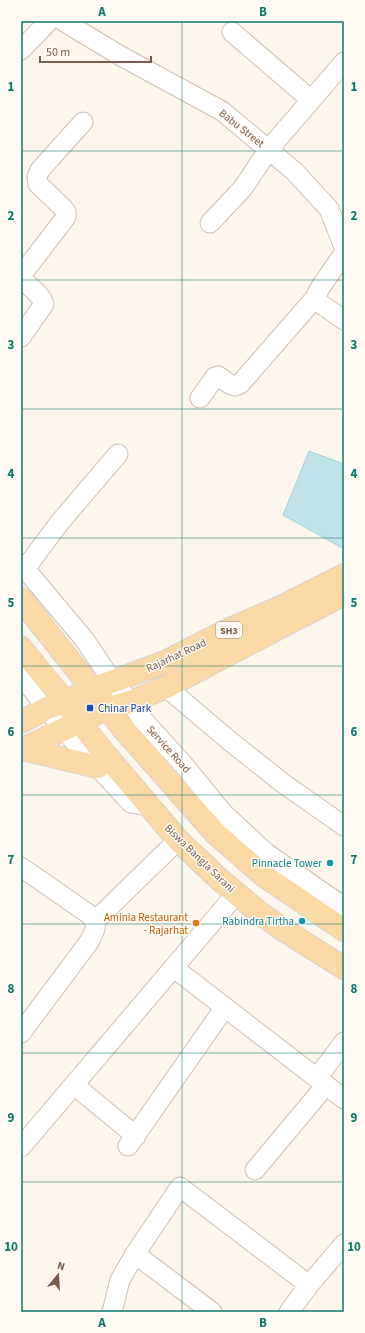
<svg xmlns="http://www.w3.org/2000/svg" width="365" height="1333" viewBox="0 0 365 1333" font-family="'Source Sans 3',sans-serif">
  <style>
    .water { fill: #bfe3e8; stroke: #a5d3da }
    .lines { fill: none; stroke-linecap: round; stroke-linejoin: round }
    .minor-casing { stroke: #d1beb0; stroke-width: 21 }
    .major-casing { stroke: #dad1cd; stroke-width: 24 }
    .minor { stroke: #fff; stroke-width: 19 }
    .major { stroke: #fbd9a5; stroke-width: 22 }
    .grid { fill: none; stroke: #0f766e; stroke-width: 1; stroke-opacity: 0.55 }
    .transit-dot { fill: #1a4fb4; stroke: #fffaf3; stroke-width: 1.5 }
    .culture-dot { fill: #0f9aa8; stroke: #fffaf3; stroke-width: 1.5 }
    .food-dot { fill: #e8710a; stroke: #fffaf3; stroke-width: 1.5 }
    .labels { text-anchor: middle; stroke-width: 3; stroke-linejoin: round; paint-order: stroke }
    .shield { fill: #fffaf3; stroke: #a28b7f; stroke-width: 1 }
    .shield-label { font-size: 10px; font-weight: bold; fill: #7a5c4d }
    .street-label { font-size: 11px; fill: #7a5c4d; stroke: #fffaf3 }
    .transit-label { font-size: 11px; fill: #164399; stroke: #fffaf3; text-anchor: start }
    .culture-label { font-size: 11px; fill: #0d838f; stroke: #fffaf3; text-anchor: end }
    .food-label { font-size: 11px; fill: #c56008; stroke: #fffaf3; text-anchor: end }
    .neatline { fill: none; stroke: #0f766e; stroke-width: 1.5 }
    .grid-label { font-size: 13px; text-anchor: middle; font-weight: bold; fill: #0f766e }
  </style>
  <rect width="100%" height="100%" fill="#fdf6ec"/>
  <!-- water -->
  <path class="water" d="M309,451L344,464V549L283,515Z"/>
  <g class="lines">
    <!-- minor casing -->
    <g class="minor-casing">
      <path id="minor" d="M63,21L119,55L222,111L294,171L329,209L344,247
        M232,32L311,100
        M21,50L49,21
        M210,223L243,188L269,149L344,62
        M344,253L320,288L315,298L321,304L344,320
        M21,337L44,304C41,293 28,287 22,278L23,273L66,217V212L63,208L38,184L37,177L40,170L83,122
        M200,398L215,377L218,376C224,379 228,385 235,386L240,384L315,298
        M21,564L84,639L113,682L131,702L142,719L183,764L223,813L266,853L344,907
        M25,569L60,522L118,454
        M21,675L63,729L131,803L149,806
        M166,687L231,742L284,784L344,826
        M21,867L90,915C99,926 95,930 89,942L21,1033
        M95,921L178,840
        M174,968L344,1099
        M317,1078L344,1042
        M74,1085L136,1136
        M128,1146L225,1007
        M21,1147L236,894
        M255,1170L326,1085
        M135,1254L212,1312
        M112,1312L120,1280L135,1254L180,1187L309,1285L344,1244
        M289,1312L309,1285"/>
    </g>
    <!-- major casing -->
    <g class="major-casing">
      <path id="major" d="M21,599L126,732L216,834L263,875L344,930
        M21,648L65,702L99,747L178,840L219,879L256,910L282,929L344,968
        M21,722L47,708L65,702L92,689L165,662L230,629L281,607L344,575
        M23,749L98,767
        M21,750L108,708L131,702L166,687L344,594"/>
    </g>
    <!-- minor -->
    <use href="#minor" class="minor"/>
    <!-- major -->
    <use href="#major" class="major"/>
  </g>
  <!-- grid -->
  <path class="grid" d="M182,21V1312M21,151H344M21,280H344M21,409H344M21,538H344M21,666H344M21,795H344M21,924H344M21,1053H344M21,1182H344"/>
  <!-- markers -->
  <rect class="transit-dot" x="86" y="704" width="8" height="8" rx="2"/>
  <g class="culture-dot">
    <circle cx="330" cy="863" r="4"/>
    <circle cx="302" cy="921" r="4"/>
  </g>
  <circle class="food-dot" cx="196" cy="923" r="4"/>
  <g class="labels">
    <!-- shield labels -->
    <rect class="shield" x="216" y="622" width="26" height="16" rx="3"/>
    <g class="shield-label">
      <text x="229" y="634">SH3</text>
    </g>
    <!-- street labels -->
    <g class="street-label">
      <text transform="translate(242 128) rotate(38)" y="4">Babu Street</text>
      <text transform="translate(176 655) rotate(-25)" y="4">Rajarhat Road</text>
      <text transform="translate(169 749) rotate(48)" y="4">Service Road</text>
      <text transform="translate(200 858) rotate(44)" y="4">Biswa Bangla Sarani</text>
    </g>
    <!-- transit labels -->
    <g class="transit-label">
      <text x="98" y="712">Chinar Park</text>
    </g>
    <!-- culture labels -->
    <g class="culture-label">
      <text x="322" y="867">Pinnacle Tower</text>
      <text x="294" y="925">Rabindra Tirtha</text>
    </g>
    <!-- food labels -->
    <g class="food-label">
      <text x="188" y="921">Aminia Restaurant<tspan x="188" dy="13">- Rajarhat</tspan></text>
    </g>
  </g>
  <!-- border -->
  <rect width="365" height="1333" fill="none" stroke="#fffaf3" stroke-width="44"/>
  <!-- north arrow -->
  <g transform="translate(58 1275) rotate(18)" stroke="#fffaf3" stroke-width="3" paint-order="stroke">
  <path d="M0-3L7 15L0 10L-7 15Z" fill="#7a5c4d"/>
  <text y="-6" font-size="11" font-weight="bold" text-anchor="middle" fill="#7a5c4d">N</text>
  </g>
  <!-- scale -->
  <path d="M40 56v6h111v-6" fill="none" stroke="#7a5c4d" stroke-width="2"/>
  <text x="46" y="56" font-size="12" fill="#7a5c4d" stroke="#fffaf3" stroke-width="3" paint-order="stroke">50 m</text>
  <rect x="22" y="22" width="321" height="1289" class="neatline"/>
  <g class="grid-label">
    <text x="102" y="16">A</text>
    <text x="263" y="16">B</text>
    <text x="11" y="91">1</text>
    <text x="354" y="91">1</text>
    <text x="11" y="220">2</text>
    <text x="354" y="220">2</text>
    <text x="11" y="349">3</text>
    <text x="354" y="349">3</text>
    <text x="11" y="478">4</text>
    <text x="354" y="478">4</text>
    <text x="11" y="607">5</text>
    <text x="354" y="607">5</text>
    <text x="11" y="736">6</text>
    <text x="354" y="736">6</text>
    <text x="11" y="864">7</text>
    <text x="354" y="864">7</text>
    <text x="11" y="993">8</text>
    <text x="354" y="993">8</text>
    <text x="11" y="1122">9</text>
    <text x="354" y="1122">9</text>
    <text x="11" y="1251">10</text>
    <text x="354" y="1251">10</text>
    <text x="102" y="1327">A</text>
    <text x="263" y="1327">B</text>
  </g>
</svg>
